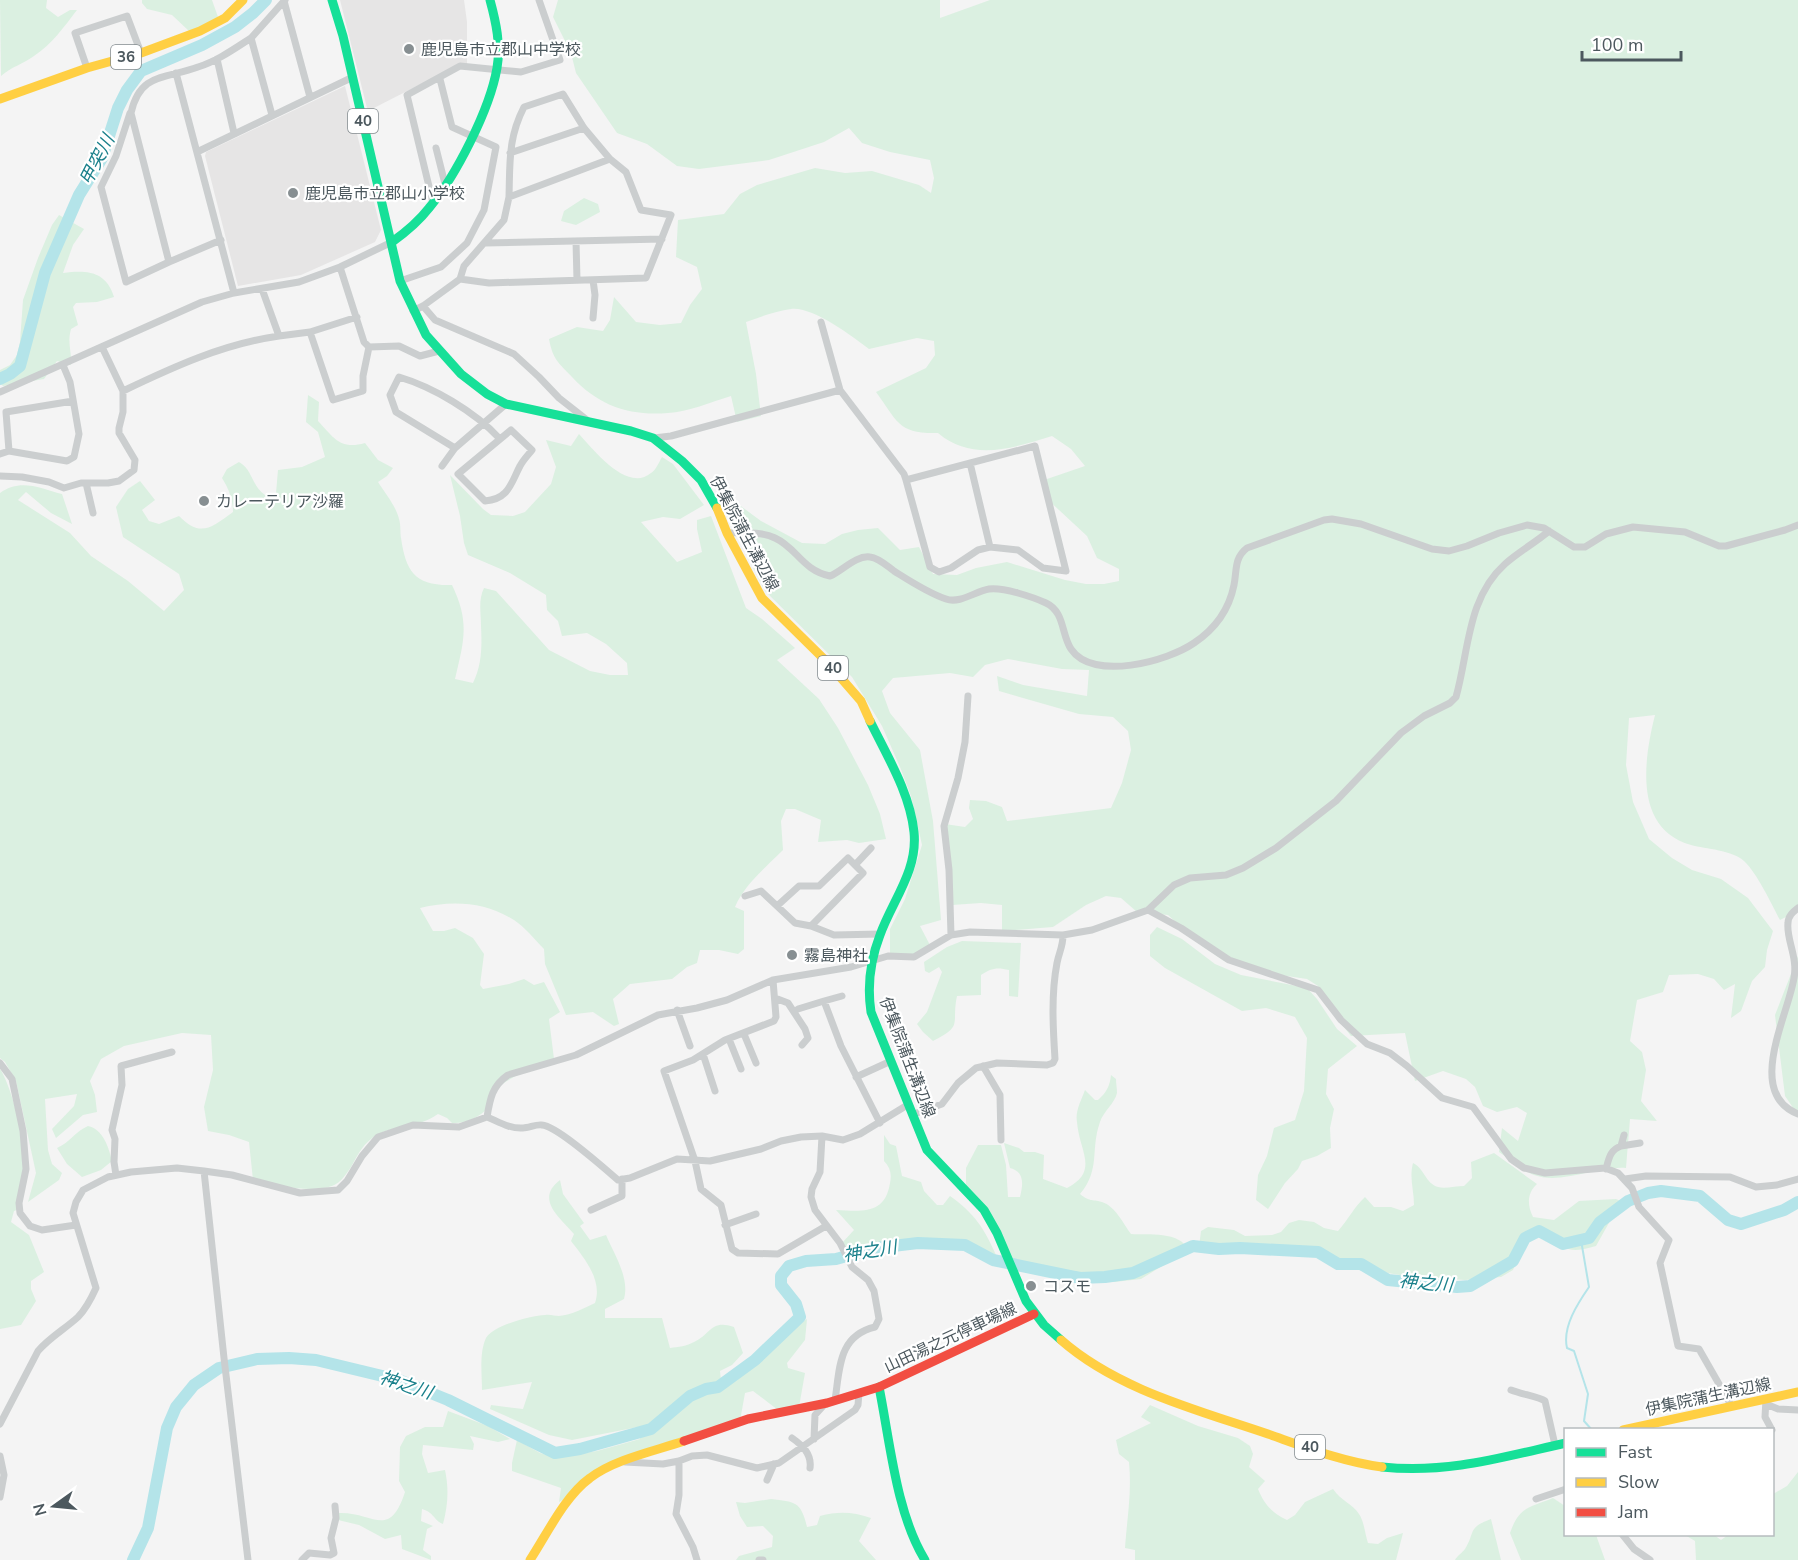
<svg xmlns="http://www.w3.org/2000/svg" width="1798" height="1560" viewBox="0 0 1798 1560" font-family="'Nunito Sans','Noto Sans JP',sans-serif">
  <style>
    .education { fill: #e6e5e5 }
    .green { fill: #dbf0e1 }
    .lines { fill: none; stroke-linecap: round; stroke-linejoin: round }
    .stream { stroke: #b4e4e9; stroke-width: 2 }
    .river { stroke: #b4e4e9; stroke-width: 12 }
    .street { stroke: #cbcecf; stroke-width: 7 }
    .fast { stroke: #16e098; stroke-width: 9 }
    .slow { stroke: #ffcf43; stroke-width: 9 }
    .jam { stroke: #f24e42; stroke-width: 9 }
    .poi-dot { fill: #878f92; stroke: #fff; stroke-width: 2 }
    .labels { text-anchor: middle; stroke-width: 4.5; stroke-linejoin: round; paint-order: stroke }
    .shield { fill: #fff; stroke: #828a8e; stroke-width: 1.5 }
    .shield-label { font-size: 15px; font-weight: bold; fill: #4c585e }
    .poi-label { font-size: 16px; fill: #4c585e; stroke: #fff; text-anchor: start }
    .street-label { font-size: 16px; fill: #4c585e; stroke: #fff }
    .water-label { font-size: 18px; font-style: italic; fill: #1a808b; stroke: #fff }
  </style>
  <rect width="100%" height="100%" fill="#f4f4f4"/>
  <!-- education -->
  <path class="education" d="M340,0H464L467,22V64H460L370,110L367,108Z
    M345,86L381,230L375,242L301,275L238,286L205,156L206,152Z"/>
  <!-- green -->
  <path class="green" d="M0,0H47L46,8L58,17L70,10H77C64,27 52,44 34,56C23,64 11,67 1,76Z
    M142,0H212L218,17L190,32L172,15L147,9L142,3Z
    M558,0H940V18L990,0H1798V911L1780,920C1771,903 1757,873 1744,861C1732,850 1706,849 1691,845C1633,829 1644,759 1655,715L1629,718L1626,765L1633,802L1649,839L1672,858L1692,870L1721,879L1748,898L1773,931L1767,950L1765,967L1752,981L1741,1011L1731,1018L1735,984L1724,990L1714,979L1698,974L1669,975L1663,992L1637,1000L1630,1041L1642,1052L1646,1070L1641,1101L1657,1121L1630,1119L1626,1168C1596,1166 1561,1185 1534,1175C1522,1171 1510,1159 1499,1152L1502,1128L1518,1141L1527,1113L1517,1107L1497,1112L1483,1106L1475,1087L1466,1079L1443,1071L1415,1081L1405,1033L1351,1036L1331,1011L1318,986L1307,979L1253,971L1224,961L1202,946L1168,915L1137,912L1121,898L1106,896L1086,905L1053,927L1002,931V905L981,903L952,905L945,824L965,827L973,819L969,808L970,800L986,801L1002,807L1007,821L1111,808L1122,783L1131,750L1128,731L1113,717L1079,714L999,691L997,676L1023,685L1087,696L1089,670L1062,669L1008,659L985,665L973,677L950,673L893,678L882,691L890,713L920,750L933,821L941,920L920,926L931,947L912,959L890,954V929L905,899L922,845L911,796L900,767L882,726L852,677L765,591L747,556L726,502L738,504L761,521L802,543L825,544L842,534L858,530L878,528L900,550L919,547L933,574L957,575L976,568L1007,562L1065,580L1086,584H1104L1119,581V569L1097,558L1087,536L1045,497L1047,479L1085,466L1071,449L1052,436C1014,448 972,462 938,433C898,434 898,422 876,392L926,368L935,355L934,341L917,338L869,349C852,336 812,306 791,309C776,311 760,317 746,322L756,374L761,416L737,422L731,396C711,402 688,412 668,413C629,416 599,406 572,377C558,362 553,360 549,339L577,327L603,331L610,320L614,297L636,322L660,325L681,323L690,305L702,289L697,267L676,257L678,220L724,214L740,194L757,185L815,168L845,173L872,171L919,185L931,193L934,178L930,160L890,152L862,143L849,128L824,142L769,160L699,169L677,166L647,144L617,133L576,73L571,53L553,17Z
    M584,198L598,204L600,212L576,225L561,221L564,211Z
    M59,215L84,229L73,245L63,273C87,270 106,271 114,297L97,302L76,303L73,307L78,325L71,329C67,343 72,352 71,365L57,361L44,379L3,386L0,383V370L10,365L17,355L20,342L23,300L38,258L52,225Z
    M308,395L319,402L318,421C334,438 340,450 365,443L378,460L393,468L387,476L378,482C385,493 396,506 399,519C401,525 400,532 401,538C406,572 415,586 452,585C470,622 464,641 455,679L473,683C482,665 482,646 481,626C481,613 478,600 484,588L496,591L549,650L590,671L610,675H628L627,663L606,644L587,633L562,636L558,621L547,610L546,595L510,573L468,555L464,543L460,516L450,475L483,509L491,515L513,516L525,512L551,484L556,467L546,440L571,446L579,434C594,450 627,493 651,473C656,470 659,462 662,457L673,464L704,505L680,519L663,517L641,522L677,562L702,552L697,529V520L711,516L746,608L762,619L795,648L777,660L819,699L838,728L868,785L880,814L886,839L859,843L847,840L818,842L821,820L795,809H786L781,821L783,850C766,867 744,885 735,907L744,911V949L738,954L719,950H700L697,963L687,967L672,979L630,984L613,999L619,1024L614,1026L593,1012L566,1015L545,964L544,949C535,940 525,927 514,920C485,902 453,900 420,908L433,931H444L455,928L473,938L484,954L480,985L483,989L509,984L524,979L534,985L544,982L560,1012L549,1019L554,1059C537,1067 510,1076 498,1088C492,1093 492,1103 487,1109C478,1118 464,1124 452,1123L447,1118L438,1114C417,1129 396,1124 377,1135C364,1142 358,1154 351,1167C346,1174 341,1183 332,1186C308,1194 277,1184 253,1180L249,1142L229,1135L208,1131L204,1107L213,1070L211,1035L182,1033L124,1046L101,1059L90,1081L95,1095L97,1112L83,1115L56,1138L52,1129L74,1106L77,1094L45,1099L48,1150L52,1164L62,1173L59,1180L28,1202L36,1173L16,1081L5,1062L0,1058V493C20,478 40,488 62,494L72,524L51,513L26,492L18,500L70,533L91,556L128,581L164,611L184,590L179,574L123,537L116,507L128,489L140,481L155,500L142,510L149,521L159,524L179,516C200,537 210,529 233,512C233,500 229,489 222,478L227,469L239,462C253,470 251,485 265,495L276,493L278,470L302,467L325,457L318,432L306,422Z
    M1157,927L1182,939L1215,964L1241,975L1307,988L1317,999L1337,1029L1357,1046L1328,1069L1326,1094L1334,1109L1330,1128L1331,1148L1317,1156L1302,1161L1298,1169L1285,1183L1268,1209L1256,1200L1258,1175L1267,1156L1274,1128L1295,1120L1304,1091L1307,1038L1295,1017L1266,1008L1242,1011L1165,968L1150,956V935Z
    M962,941L1021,943L1018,997L1009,996V970C997,967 991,968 981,975V995L957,996C951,1025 964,1025 933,1041L923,1032L917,1024L927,1012L942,972L939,967L929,973L925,971L924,962L947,947Z
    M1798,956V1115L1785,1096L1775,1015Z
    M0,1069C11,1084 29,1153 28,1172C27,1184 22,1197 20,1209L14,1211L11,1222L29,1235L44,1272L31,1281V1289L36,1301L21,1325L0,1329Z
    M1111,1075L1116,1079C1116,1083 1117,1089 1117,1093C1115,1103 1103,1112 1100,1122C1090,1150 1101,1169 1080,1194C1090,1202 1091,1199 1102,1202C1115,1206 1123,1223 1131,1234C1147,1235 1181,1231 1188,1250L1141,1279L1114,1282L1010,1258L966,1185V1168L978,1145H1001L1006,1165L1008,1197H1020C1023,1185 1025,1172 1010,1168L1004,1143L1019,1148L1024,1152H1035L1044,1155L1043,1179L1067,1188C1100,1171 1079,1151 1077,1122C1075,1111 1081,1101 1085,1090L1095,1100H1098C1106,1093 1110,1086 1111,1075Z
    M88,1126C103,1129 109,1148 112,1161L101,1170L82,1177L67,1164L57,1148C69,1143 76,1131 88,1126Z
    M884,1135L890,1144L896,1146L902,1176L921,1182L924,1191L937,1205H943L950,1196C975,1214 984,1228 996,1255L987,1254L963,1242L920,1238L866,1246L845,1252L841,1244L854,1230L836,1210C862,1211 885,1215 890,1183C892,1174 890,1167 884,1161Z
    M1494,1153L1537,1184C1527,1193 1527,1205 1533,1217L1554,1220L1579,1201L1616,1199L1628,1204L1610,1221L1596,1246C1586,1249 1572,1253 1562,1246C1553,1240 1554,1236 1542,1234L1523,1246L1513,1270L1501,1277L1465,1280L1405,1276L1388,1273L1360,1261L1239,1245L1199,1247L1201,1231L1208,1227L1234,1230L1245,1236L1272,1235L1281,1232L1289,1223L1299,1220L1314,1222L1324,1228L1338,1231C1348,1220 1354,1207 1365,1197L1374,1207H1391L1403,1211L1414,1205C1414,1190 1409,1178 1413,1163C1425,1169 1425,1183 1438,1187C1445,1189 1456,1186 1464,1186L1472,1178L1471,1162Z
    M560,1180L563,1194L584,1223L580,1226L590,1240L606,1235C614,1254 630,1278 624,1299L605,1309V1318H662L670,1348C678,1347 687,1346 694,1342C711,1334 711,1319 734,1327L743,1353L732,1365L720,1371L721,1381L759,1357L782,1336L807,1319L805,1340L787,1363L788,1368L805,1373L799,1407L778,1410L753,1391L745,1393L740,1421L610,1465L568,1497L559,1502L561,1488L512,1471V1463L517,1440L540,1453L556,1458L597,1451L640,1439L638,1427L572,1440L549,1435L490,1409L491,1405L523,1409L532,1382L482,1390C482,1375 479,1353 486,1338C492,1326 532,1315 545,1315C550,1314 555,1316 559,1316C572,1315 584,1308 595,1303C603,1280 584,1258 571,1241L574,1234C559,1217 535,1199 560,1180Z
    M1150,1405L1198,1426L1238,1438L1250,1446L1253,1454L1249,1467L1265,1481L1258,1489C1264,1504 1272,1513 1287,1520L1295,1515L1305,1502L1333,1489C1341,1501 1352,1503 1359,1514C1364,1521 1365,1534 1368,1543L1378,1544L1387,1538L1403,1533L1396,1560H1135V1550L1125,1548C1127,1518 1132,1493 1129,1462L1119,1454L1116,1440L1151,1423L1141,1417Z
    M448,1411L488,1426L510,1439L498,1442L470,1436L474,1444L473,1450L423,1445L422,1454L428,1473L445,1470C449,1489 448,1505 443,1524C434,1521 434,1512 422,1509L421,1521L433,1526L427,1529L423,1550L431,1556V1560L402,1549L401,1535L385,1539L359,1525L338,1520V1513C373,1511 389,1541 405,1492L399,1481L400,1447L406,1436L425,1427H443Z
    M1798,1472V1560H1696L1695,1541L1685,1535H1714L1721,1540L1728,1535L1772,1534L1773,1494L1787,1486Z
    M1553,1498L1565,1506L1566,1534L1596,1535L1605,1560H1521L1510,1533C1519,1507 1528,1508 1553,1498Z
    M771,1499C795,1502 801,1501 807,1527L817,1525L820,1516C839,1511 853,1512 871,1518L859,1541L876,1560H736L739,1556L772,1547L773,1536L763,1526L747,1527L740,1516L736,1502L745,1503Z
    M1491,1519L1501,1560H1455C1457,1556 1462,1553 1465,1549C1476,1531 1467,1528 1491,1519Z"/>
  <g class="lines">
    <!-- stream -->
    <path class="stream" d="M1581,1240L1589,1287C1578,1303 1562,1327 1567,1348L1574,1351L1588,1394L1584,1421L1592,1430"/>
    <!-- river -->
    <path class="river" d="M0,379L10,374L20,366L45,273L79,195L102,158L118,108L127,90L141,71L202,45L235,27L253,13L266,0
      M133,1560L148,1528L167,1428L176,1407L194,1385L219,1368L257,1359L289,1358L316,1360L399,1380L448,1400L555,1453L580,1449L651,1429L690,1396L706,1389L718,1387L755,1360L800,1317L796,1304L781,1285V1276L789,1266L806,1261L836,1259L876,1248L918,1243L965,1245L993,1260L1080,1278L1105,1277L1133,1273L1193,1246L1219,1249L1240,1248L1318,1252L1338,1264H1361L1388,1280L1457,1287L1470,1286L1513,1261L1525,1238L1539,1231L1563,1244L1589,1238L1600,1222L1628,1201L1648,1193L1661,1191L1700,1196L1728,1220L1741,1224L1784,1210L1798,1202"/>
    <!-- street -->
    <path class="street" d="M284,1L310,97
      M217,59L234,133
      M87,68L75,33L127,16L141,53
      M176,73L234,293
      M563,94L584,128L610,159L509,197C510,163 508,138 524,107Z
      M130,113L116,156L101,187L126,282L169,262
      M272,115L251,38L285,0
      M436,148L445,184
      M197,152L353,77
      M510,153L584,128
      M433,203L407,95L460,66L521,72L560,60L539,0
      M221,240L169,262L131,113C140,72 166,79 198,67C217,61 234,49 251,38
      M576,241L577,280
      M485,243L662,239
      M340,267L364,342L369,347L399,346L420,356L439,351
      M460,279L489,283L646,278L671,215L641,210L626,172L610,159
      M400,281L441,267L467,243L484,210L496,147L452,127L440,79
      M423,306L435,320L514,354L539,377L559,398L587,420
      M413,311L423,306L460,279L464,266L504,220L509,197
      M357,317L310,332L333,400L363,391V376L369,347
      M593,318L595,295L593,280
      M821,322L840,390L904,474L906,480
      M279,336L310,332
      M123,391C173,367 223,344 279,336L262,289
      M0,392L202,302L234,293L299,282L340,267L392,242
      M511,430L532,450C528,455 523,460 520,466C511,483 509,499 485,501L458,474Z
      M654,438L671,436L840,390
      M1035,446L1066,571L1043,568L1018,550L990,547L978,550L951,568L939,572L930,567L906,480Z
      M455,448L396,412L390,395L399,377C433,387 475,412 499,438
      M9,451L6,412L73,401
      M0,454L9,451L67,461L74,457L79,434L70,382L63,365
      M970,463L990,547
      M442,466L455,448L506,404
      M0,476L22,477L49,482L64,488L81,483H108L119,481L134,470L135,460L119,433V428L123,412V391L102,347
      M86,483L93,513
      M727,533C743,533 761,531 775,538C797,548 802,570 830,576C842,571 856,555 870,557C879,558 887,566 894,571C910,581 928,593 946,599C960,604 976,591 989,589C1003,587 1033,597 1046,603C1065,612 1061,634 1071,649C1093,682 1168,661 1194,643C1215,629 1229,610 1234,585C1237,570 1234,558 1247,548L1324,520L1332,519L1361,524L1432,549L1449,551L1467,546L1499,533L1527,525L1544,528L1574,547H1585L1606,534L1633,527L1685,532L1719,546H1726L1785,530L1798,525
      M855,865L871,848
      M745,896L761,891L777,906
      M1798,908C1793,912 1788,916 1788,923C1786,939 1798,957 1794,978C1788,1016 1745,1093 1798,1114
      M1148,910L1181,928L1229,960L1318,990L1341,1020L1367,1044L1390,1053L1407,1066L1442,1098L1473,1107L1511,1159L1524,1168L1545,1173L1605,1168L1618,1173L1632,1188L1639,1207L1669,1240L1660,1263L1678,1346L1699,1349L1731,1405
      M811,926L795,923L777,906L799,886H819L848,858L863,873L811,926L834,935L880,934
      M951,935L949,870L944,826L958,778L965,742L968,696
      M773,980L776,1017L774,1021L725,1040L693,1060L664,1071L695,1161L701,1189L721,1205L732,1249L738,1253L778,1254L826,1226
      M775,998L788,1003L805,1029L808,1038L802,1045
      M824,1001L842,996
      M798,1009L824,1001L841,1046L880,1123
      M677,1010L690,1046
      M744,1034L756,1063
      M729,1039L741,1069
      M703,1054L715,1091
      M0,1063L12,1079L23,1131L26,1169L19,1203L20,1213L30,1226L42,1230L76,1225
      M983,1066L1000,1095L1001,1140
      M856,1077L891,1061
      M914,1114L942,1104L958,1083L976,1068L997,1063L1047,1065L1053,1063L1055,1059C1053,1028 1051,994 1057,963C1059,952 1063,947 1063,935
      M487,1117C490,1099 492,1086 508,1075L576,1055L658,1015L697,1008L727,1000L773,980L851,967L888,956L914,957L951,935L970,932L1063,935L1092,930L1148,910L1174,885L1190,878L1226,875L1243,868L1276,848L1336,801L1401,733L1424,716L1450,703L1456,697C1469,651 1467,598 1505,564C1518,552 1535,543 1549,531
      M822,1136L820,1172L812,1189L811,1197L815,1210L840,1243L852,1267L868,1280L874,1291L879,1319L875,1327C838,1336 840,1368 835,1400
      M1621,1146L1640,1143
      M1606,1169C1609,1158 1610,1150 1621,1146L1624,1135
      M204,1171L224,1358L248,1560
      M116,1175L114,1162L115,1139L112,1130L122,1085L121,1066L172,1052
      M1625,1179L1646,1176L1730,1177L1756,1187L1777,1185L1798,1179
      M591,1210L622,1196V1179
      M725,1225L756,1214
      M1511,1390C1521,1394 1539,1397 1545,1401L1555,1445
      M1766,1399L1765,1417L1772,1430
      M1766,1404L1778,1409L1798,1410
      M0,1424L38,1351C50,1337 65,1329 78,1317C86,1309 91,1299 96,1288L73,1213L76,1202L83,1190L108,1177L131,1172L177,1168L204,1171L232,1175L300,1193L338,1190L347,1181L362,1156L378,1137L413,1125L459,1127L487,1117C499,1122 510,1129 523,1128C529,1128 536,1124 542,1125C557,1126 604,1168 618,1180L630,1178L677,1159L710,1161L761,1149L781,1141L801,1137L822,1136L843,1140L860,1134L909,1104
      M792,1438C802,1445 812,1454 810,1468
      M814,1439L815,1415L825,1404
      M0,1456L4,1475L0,1497
      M679,1461V1495L676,1514L693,1547L697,1560
      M625,1462L663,1464L679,1461L692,1456L707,1455L757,1468L779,1463L855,1410L858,1405L859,1393
      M767,1480L774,1464
      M1536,1499L1566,1489
      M1622,1534L1634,1549L1650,1560
      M302,1560L309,1553L330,1555L334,1553L331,1538L336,1518L335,1506
      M759,1560H763"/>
    <!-- fast -->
    <path class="fast" d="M332,0L343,36L400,281L426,335L461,374L487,394L506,404L631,431L653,438L682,461L701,480L717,508
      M392,242C406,232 419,221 429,208C456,176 490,109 497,68C501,45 496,22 490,0
      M870,721C887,756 910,793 914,832C918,871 892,901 880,935C870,961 867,986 871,1012L927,1150L984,1210L997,1233L1026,1301L1044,1325L1061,1340
      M879,1387C890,1441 896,1513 925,1560
      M1382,1467C1448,1474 1503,1457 1566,1443"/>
    <!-- slow -->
    <path class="slow" d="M0,99L87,68L141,53L200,31L225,18L243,0
      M717,508L727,533L762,598L828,663L861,701L870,721
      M1061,1340C1118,1390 1198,1410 1268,1434C1305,1447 1343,1462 1382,1467
      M1623,1430L1798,1392
      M530,1560C547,1534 565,1496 590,1478C615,1459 655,1451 684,1441"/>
    <!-- jam -->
    <path class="jam" d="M684,1441L748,1419L827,1403L879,1387L1034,1314"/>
  </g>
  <!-- markers -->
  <g class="poi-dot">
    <circle cx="409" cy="49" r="6"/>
    <circle cx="293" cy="193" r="6"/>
    <circle cx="204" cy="501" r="6"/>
    <circle cx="792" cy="955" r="6"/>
    <circle cx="1031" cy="1286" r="6"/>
  </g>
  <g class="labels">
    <!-- shield labels -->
    <g class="shield">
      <rect x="111" y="45" width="30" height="24" rx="4.5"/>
      <rect x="348" y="109" width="30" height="24" rx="4.5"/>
      <rect x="818" y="656" width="30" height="24" rx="4.5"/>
      <rect x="1295" y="1435" width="30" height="24" rx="4.5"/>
    </g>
    <g class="shield-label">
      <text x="126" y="62">36</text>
      <text x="363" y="126">40</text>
      <text x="833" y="673">40</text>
      <text x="1310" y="1452">40</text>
    </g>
    <!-- poi labels -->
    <g class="poi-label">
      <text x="421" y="55">鹿児島市立郡山中学校</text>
      <text x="305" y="199">鹿児島市立郡山小学校</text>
      <text x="216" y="507">カレーテリア沙羅</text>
      <text x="804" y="961">霧島神社</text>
      <text x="1043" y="1292">コスモ</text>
    </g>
    <!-- street labels -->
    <g class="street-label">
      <text transform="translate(745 533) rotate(62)" y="6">伊集院蒲生溝辺線</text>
      <text transform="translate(908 1057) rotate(69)" y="6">伊集院蒲生溝辺線</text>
      <text transform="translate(950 1337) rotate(-25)" y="6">山田湯之元停車場線</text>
      <text transform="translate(1708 1396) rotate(-12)" y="6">伊集院蒲生溝辺線</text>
    </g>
    <!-- water labels -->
    <g class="water-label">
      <text transform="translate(97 160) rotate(-63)" y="6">甲突川</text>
      <text transform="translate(870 1251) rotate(-9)" y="6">神之川</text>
      <text transform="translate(1426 1283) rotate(5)" y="6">神之川</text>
      <text transform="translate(406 1385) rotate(18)" y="6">神之川</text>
    </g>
  </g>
  <!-- legend -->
  <rect x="1564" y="1428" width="210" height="108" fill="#ffffff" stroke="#b7bcbf" stroke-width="1.5"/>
  <rect x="1576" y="1448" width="30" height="9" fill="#16e098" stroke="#b7bcbf" stroke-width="1.5"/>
  <text x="1618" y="1458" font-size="18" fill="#4c585e">Fast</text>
  <rect x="1576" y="1478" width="30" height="9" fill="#ffcf43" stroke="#b7bcbf" stroke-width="1.5"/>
  <text x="1618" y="1488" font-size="18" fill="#4c585e">Slow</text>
  <rect x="1576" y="1508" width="30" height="9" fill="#f24e42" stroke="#b7bcbf" stroke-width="1.5"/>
  <text x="1618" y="1518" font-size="18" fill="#4c585e">Jam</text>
  <!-- north arrow -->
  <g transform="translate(54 1506) rotate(255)" stroke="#ffffff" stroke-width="4.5" paint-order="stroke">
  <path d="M0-4.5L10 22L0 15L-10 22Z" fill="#4c585e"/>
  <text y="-9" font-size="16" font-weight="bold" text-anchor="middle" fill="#4c585e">N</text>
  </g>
  <!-- scale -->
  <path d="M1582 51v9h99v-9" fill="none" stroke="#4c585e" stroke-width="3"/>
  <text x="1591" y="51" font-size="18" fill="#4c585e" stroke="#ffffff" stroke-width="4.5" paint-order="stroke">100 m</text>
</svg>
